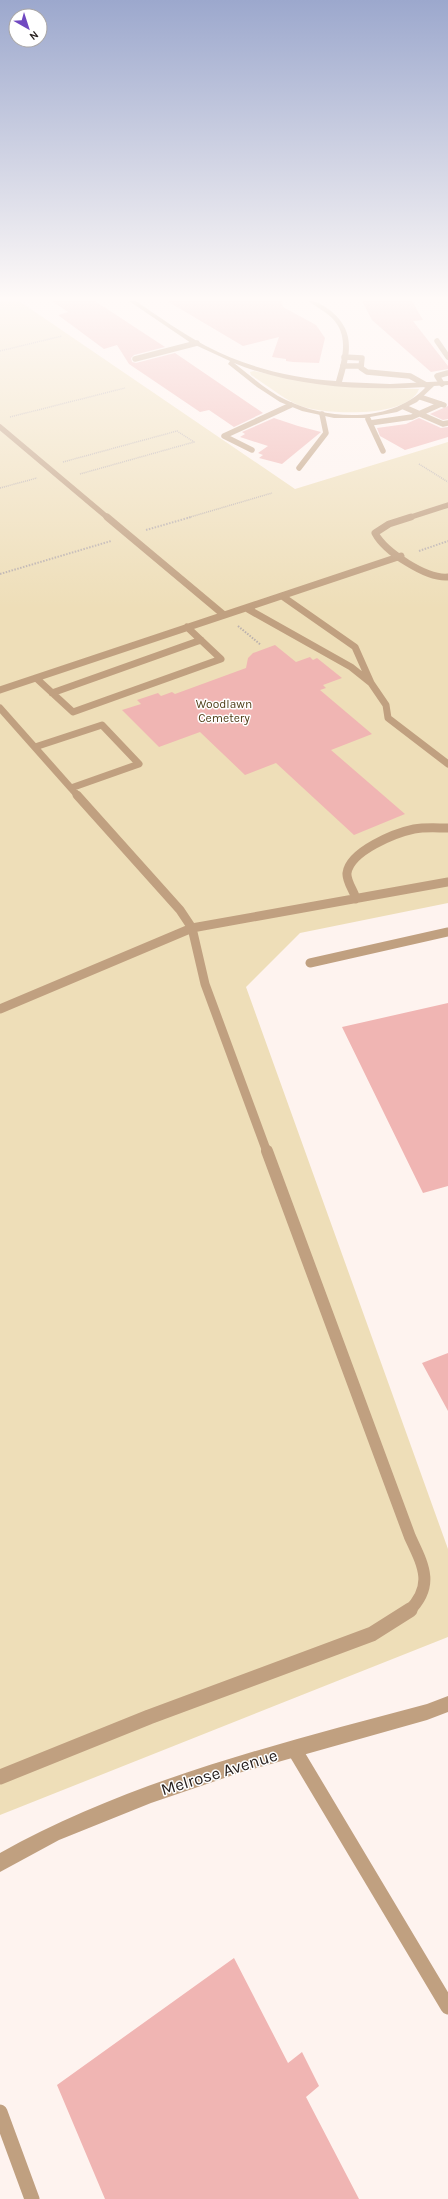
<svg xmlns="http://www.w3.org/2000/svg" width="448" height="2199" viewBox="0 0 448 2199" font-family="Karla,sans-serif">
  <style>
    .green { fill: #eedeb8 }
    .building { fill: #f0b5b3 }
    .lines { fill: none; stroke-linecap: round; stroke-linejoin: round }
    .path-far1 { stroke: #bbb1ae; stroke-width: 1.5; stroke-dasharray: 1 1; stroke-linecap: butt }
    .path { stroke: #bbb1ae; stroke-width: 2; stroke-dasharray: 1.5 1.5; stroke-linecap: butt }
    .lane-far4 { stroke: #c0a080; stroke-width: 5.5 }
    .lane-far3 { stroke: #c0a080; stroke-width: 7 }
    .lane-far2 { stroke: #c0a080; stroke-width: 9 }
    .lane-far1 { stroke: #c0a080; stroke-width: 12 }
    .lane { stroke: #c0a080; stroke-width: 15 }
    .street { fill: #c0a080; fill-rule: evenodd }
    .labels { text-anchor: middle; stroke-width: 3; stroke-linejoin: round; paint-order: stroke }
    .far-park-label { font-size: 12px; fill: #4e3e18; stroke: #fff }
    .near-street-label { font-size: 17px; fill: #2a2321; stroke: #fff }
  </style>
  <rect width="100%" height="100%" fill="#fef3ef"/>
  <!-- green -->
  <path class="green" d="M0,301H19L295,489L448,442V903L300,933L246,987L448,1549V1637L0,1815Z
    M254,371L277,376L387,388L419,389C408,419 322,415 298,405C281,397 267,385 251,375L250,372Z"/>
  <!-- building -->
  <path class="building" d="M52,301H95L165,347L134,355L131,358L132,362L136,363L175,353L263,413L234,427L209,410L200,412L129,364L117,345L104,349L58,315L68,312Z
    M167,301H282L283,307L316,325L325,338L319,363L293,362L286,361V359L272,357L279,337L243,346Z
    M362,301H412L423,320L413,321L448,366V369L431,372L372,320Z
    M448,406V419L443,420L430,414Z
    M274,418L298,426L321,432L282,464L259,458L263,455L258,453L268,446L240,437L245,434L242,432Z
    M419,418L441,428L448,427V437L405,450L380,436L377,428L406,424Z
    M275,645L296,662L310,657L313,660L317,658L342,678L323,685L326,688L320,690L372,734L331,750L405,814L354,835L276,763L245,775L200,732L159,747L122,710L141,704L137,700L158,693L161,696L172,692L175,694L246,668L248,658L253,653Z
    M448,1003V1186L423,1193L342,1027Z
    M448,1353V1411L422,1363Z
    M234,1958L288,2063L302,2052L319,2086L306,2097L359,2199H105L57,2085Z"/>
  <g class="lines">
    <!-- path-far1 -->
    <path class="path-far1" d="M0,351L62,336
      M10,417L125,388
      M63,462L177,431L194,442L80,474
      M419,464L448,482
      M0,488L37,478
      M187,518L272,493"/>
    <!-- path -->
    <path class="path" d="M146,530L191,517
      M419,551L448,541
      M0,574L111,541
      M238,626L261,645"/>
    <!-- lane-far4 -->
    <path class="lane-far4" d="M437,341L448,357
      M344,357L362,358L361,368L367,372L410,376L426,385
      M135,359L197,343
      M343,366H361
      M442,384L437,376L448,373
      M420,397L444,405
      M404,407L443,424L448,423
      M368,419L383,451
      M370,423L412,417L441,404
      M0,427L108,518
      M252,450L224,436L291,405
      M299,468L326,433L322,414
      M408,518L448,505"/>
    <!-- lane-far3 -->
    <path class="lane-far3" d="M107,517L224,615
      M411,517L389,524L375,533C385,552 427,579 448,577
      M282,596L355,647L371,683
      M246,608L351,667L371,683L386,705L388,718L448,764
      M36,678L73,712L221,659L187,627
      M0,690L401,556
      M52,693L201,640
      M0,708L78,796
      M35,747L102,725L139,764L71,788"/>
    <!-- lane-far2 -->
    <path class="lane-far2" d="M77,795L180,910L192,928L205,984L267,1152
      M356,899C354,891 346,881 347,873C350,851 395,833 414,829C425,827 437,828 448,828
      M310,963L448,932
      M0,1009L192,928L448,882"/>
    <!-- lane-far1 -->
    <path class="lane-far1" d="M267,1151L410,1537C423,1565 435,1585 409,1611"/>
    <!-- lane -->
    <path class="lane" d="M294,1749L448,2007
      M0,1777L149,1717L372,1634L410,1610
      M0,2112L32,2199"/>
    <!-- street -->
    <path class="street" d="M129,301H136C159,317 182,333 206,346C246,367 291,378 336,381C342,360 350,336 332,318C325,311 316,307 309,301C318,301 324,306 331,311C356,332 350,354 342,382L390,384L448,381V385L434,386L417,402L397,412L365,418H334L302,411L280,402L257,387L228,364L230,361L191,343ZM234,363C293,387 364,391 426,387C392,423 329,421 286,400C267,391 251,376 234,363Z
      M448,1696V1712L427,1720L242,1772L151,1803L59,1840L0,1872V1853C132,1779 282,1743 427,1704Z"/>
  </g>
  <!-- sky -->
  <linearGradient id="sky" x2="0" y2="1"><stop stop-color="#9ca8cd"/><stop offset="0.49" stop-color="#fffaf8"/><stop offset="1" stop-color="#fffaf8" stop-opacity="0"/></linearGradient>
  <rect width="448" height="609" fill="url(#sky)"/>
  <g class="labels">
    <!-- far-park labels -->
    <g class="far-park-label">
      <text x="224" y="708">Woodlawn<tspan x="224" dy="14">Cemetery</tspan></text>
    </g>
    <!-- near-street labels -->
    <g class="near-street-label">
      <text transform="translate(219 1772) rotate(-17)" y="6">Melrose Avenue</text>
    </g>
  </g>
  <!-- north arrow -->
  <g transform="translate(28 28) rotate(141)"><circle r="19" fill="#ffffff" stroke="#aaa7a6"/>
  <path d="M0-3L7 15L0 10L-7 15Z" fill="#7049c1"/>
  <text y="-6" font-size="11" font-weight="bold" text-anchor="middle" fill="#2a2321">N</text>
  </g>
</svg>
